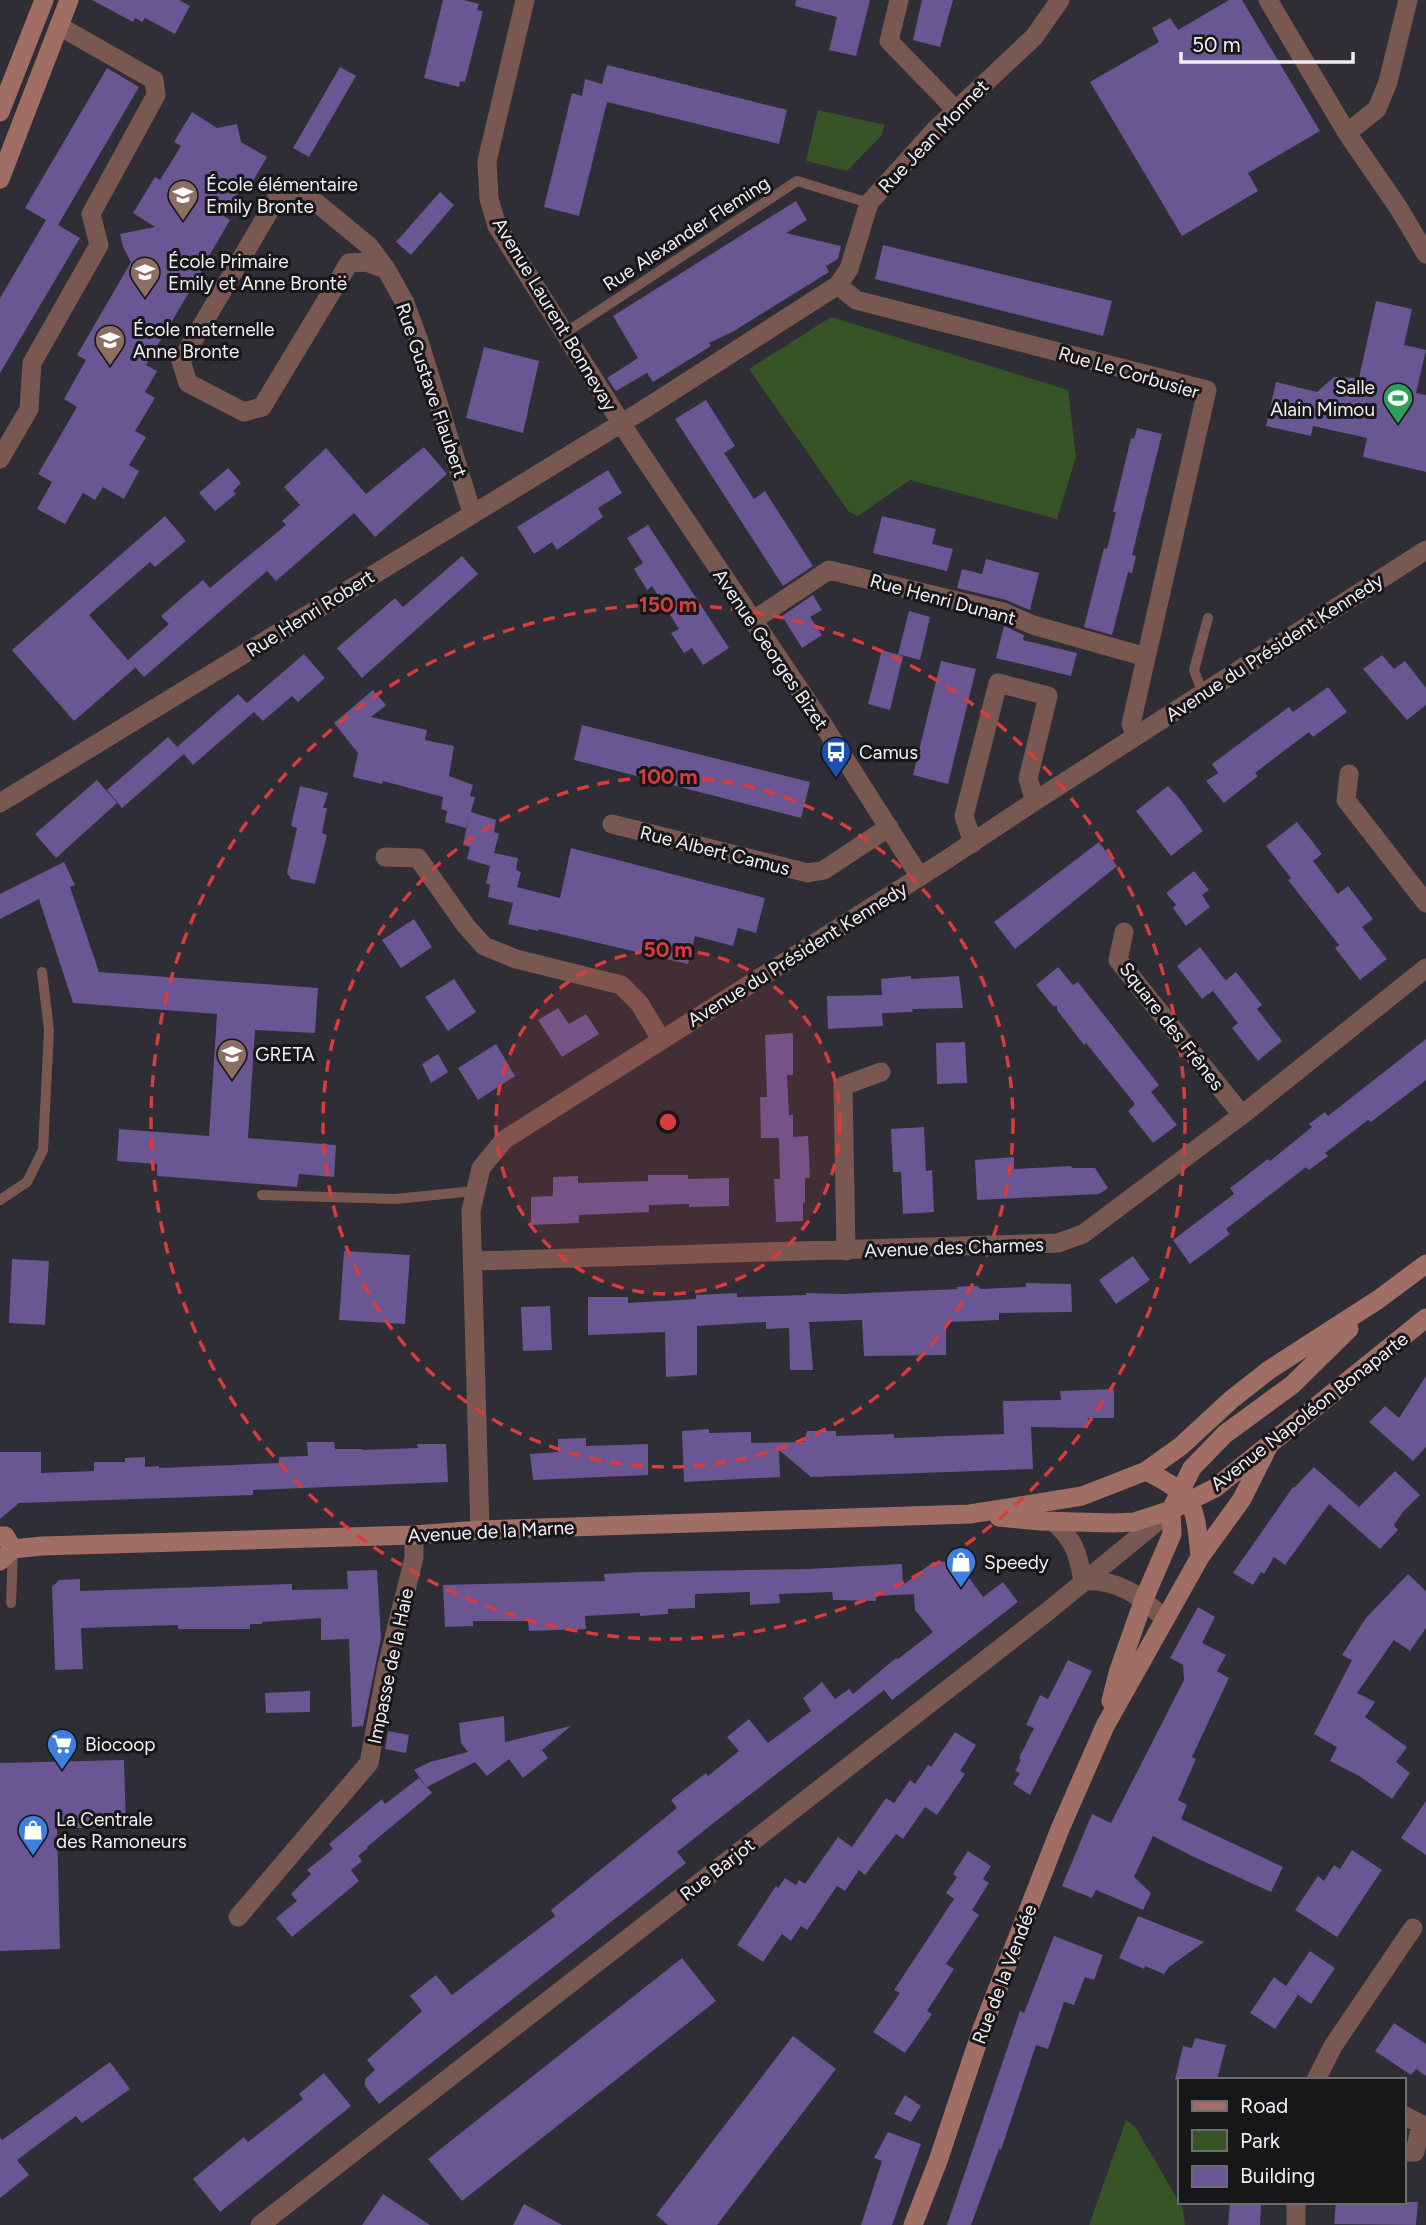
<svg xmlns="http://www.w3.org/2000/svg" width="1426" height="2225" viewBox="0 0 1426 2225" font-family="Figtree,sans-serif">
  <style>
    .green { fill: #375426 }
    .building { fill: #695692 }
    .lines { fill: none; stroke-linecap: round; stroke-linejoin: round }
    .service { stroke: #785851; stroke-width: 10 }
    .minor { stroke: #785851; stroke-width: 19 }
    .tertiary { stroke: #785851; stroke-width: 19 }
    .secondary { stroke: #a06e64; stroke-width: 19 }
    .ring { fill: none; stroke: #d93c3c; stroke-width: 3.5; stroke-dasharray: 12 9 }
    .labels { text-anchor: middle; stroke-width: 6; stroke-linejoin: round; paint-order: stroke }
    .street-label { font-size: 19px; fill: #f0eef3; stroke: #171619 }
    .poi-label { font-size: 19px; fill: #f0eef3; stroke: #171619; text-anchor: start }
    .centre { fill: #d93c3c; stroke: #171619; stroke-width: 3.5 }
    .ring-label { font-size: 21px; text-anchor: middle; font-weight: bold; fill: #d93c3c; stroke: #171619; stroke-width: 6; stroke-linejoin: round; paint-order: stroke }
  </style>
  <rect width="100%" height="100%" fill="#2f2d35"/>
  <!-- green -->
  <path class="green" d="M818,110L885,125L881,136L847,171L806,161Z
    M831,317L1068,390L1076,457L1057,519L910,480L858,516L849,512L749,369Z
    M1126,2120L1136,2128L1183,2209L1185,2225H1089Z"/>
  <!-- building -->
  <path class="building" d="M92,0H179L190,6L175,34L145,18L142,22L135,18L133,22Z
    M443,0H464L479,4L477,10L483,11L465,82L460,81L459,87L424,78Z
    M796,0H870L856,56L829,50L837,17L795,6Z
    M922,0H953L940,47L913,40Z
    M1229,0H1242L1320,131L1248,173L1258,191L1182,236L1090,82L1159,42L1152,28L1170,18L1178,30Z
    M607,65L787,110L779,144L607,102L579,216L544,207L572,93L582,96L585,79L602,84Z
    M340,67L356,76L309,157L293,148Z
    M107,68L139,87L58,225L80,238L0,373V298L46,220L25,208Z
    M192,112L217,128L237,124L241,142L267,157L250,186L244,182L224,216L230,220L209,256L210,257L146,365L157,371L145,392L155,398L135,431L146,437L129,465L139,471L124,499L103,487L95,500L83,493L65,524L37,509L52,482L38,474L77,407L64,399L86,360L77,355L131,262L123,247L120,234L155,227L133,213L155,177L160,180L181,146L174,142Z
    M440,192L454,205L411,255L396,242Z
    M796,201L807,220L786,233L841,246L838,259L826,266L829,272L734,331L709,343L711,346L653,382L647,373L616,391L607,378L638,358L613,316Z
    M883,245L1112,301L1103,336L875,279Z
    M1376,301L1412,309L1404,345L1426,350L1416,393L1426,395V472L1363,457L1367,438L1313,426L1311,436L1266,426L1276,382L1317,392L1334,377L1359,378Z
    M484,347L539,361L523,433L466,418Z
    M706,400L735,446L724,453L754,499L765,491L813,566L783,586L675,419Z
    M1137,428L1162,434L1132,555L1136,556L1132,573L1128,572L1112,635L1084,627L1104,548L1107,549L1116,512H1113L1131,438L1134,439Z
    M424,447L447,474L375,537L354,513L276,581L267,571L144,677L129,661L135,668L74,721L12,650L165,516L186,541L155,567L150,562L89,615L128,660L169,624L161,616L185,595L203,580L210,588L286,525L282,521L300,505L284,487L326,448L366,494Z
    M228,468L241,483L233,491L236,494L215,511L199,493Z
    M608,470L622,493L598,508L603,517L557,550L552,542L534,554L517,527Z
    M882,516L936,529L932,544L953,549L947,571L873,553Z
    M648,525L729,648L703,665L692,648L684,653L671,633L679,629L652,586L647,590L634,569L643,563L627,538Z
    M462,556L478,574L362,678L337,648L395,598L403,607Z
    M986,559L1039,573L1030,610L1006,600L957,588L962,569L982,574Z
    M813,595L822,610L810,617L822,635L802,648L782,616Z
    M909,611L930,617L920,660L898,654Z
    M1004,626L1024,635L1023,640L1077,653L1071,676L996,658Z
    M882,650L903,656L890,710L868,704Z
    M304,654L325,678L298,702L292,696L263,721L254,712L193,765L184,754L122,808L107,790L168,737L182,752L177,747L238,694L247,703Z
    M1382,655L1394,669L1405,661L1426,688V705L1407,720L1363,669Z
    M941,661L976,669L948,784L913,775Z
    M1328,687L1347,712L1313,737L1309,732L1255,773L1258,776L1224,803L1206,781L1218,773L1212,764L1289,707L1293,712Z
    M373,690L386,705L371,717L427,730L425,740L454,746L449,776L473,785L470,796L475,797L471,812L496,820L494,832L499,834L494,853L518,858L516,870L521,872L517,887L560,898L571,848L765,898L756,933L738,928L733,946L695,936L688,964L539,929L538,931L508,924L513,903L488,897L490,885L486,883L490,866L467,859L470,847L463,845L469,816L466,828L445,822L447,811L441,809L443,797L383,781L382,784L353,777L358,753L334,723Z
    M582,725L810,782L801,818L574,760Z
    M97,780L117,803L56,858L35,834Z
    M300,786L328,793L323,808H327L322,833L327,835L315,884L291,879L287,873L297,828L291,826Z
    M1168,786L1180,799L1203,831L1171,856L1136,811Z
    M1297,822L1322,854L1313,861L1338,894L1348,886L1373,919L1362,927L1387,959L1360,980L1335,948L1339,945L1288,880L1291,878L1266,846Z
    M1099,842L1117,866L1015,949L994,922Z
    M64,862L75,885L70,887L99,972L318,988L315,1033L255,1030L248,1138L336,1145L334,1177L299,1174L297,1187L157,1176V1164L117,1161L119,1129L209,1136L217,1014L73,1003L39,899L0,919V894Z
    M1194,871L1209,890L1202,895L1210,907L1186,926L1173,908L1176,905L1166,893Z
    M414,919L432,947L401,968L382,940Z
    M1200,947L1226,981L1202,999L1177,966Z
    M1058,967L1073,985L1078,982L1159,1085L1151,1092L1177,1125L1153,1143L1128,1111L1135,1104L1086,1043L1084,1045L1057,1010V1006H1053L1036,985Z
    M1236,972L1262,1005L1257,1009L1282,1041L1258,1061L1232,1028L1238,1023L1213,991Z
    M911,976V979L959,976L963,1008L912,1009L913,1012L882,1013L883,1026L828,1029L827,996L882,995L881,979Z
    M454,979L476,1012L448,1031L425,997Z
    M558,1008L569,1024L586,1014L599,1034L562,1057L538,1020Z
    M793,1033V1075H787L789,1115H793V1137L808,1136L810,1178H805V1203L803,1202V1221L776,1222L774,1179H780L779,1138H761L760,1097H767L765,1035Z
    M1426,1039V1080L1371,1122L1368,1120L1325,1153L1328,1156L1309,1170L1306,1167L1226,1229L1230,1234L1190,1264L1173,1240L1234,1194L1230,1188L1268,1159L1270,1161L1312,1127L1309,1124L1325,1112L1328,1116Z
    M965,1042L967,1083L937,1084L936,1043Z
    M496,1044L515,1076L478,1100L458,1068Z
    M438,1054L448,1072L431,1083L422,1064Z
    M924,1127L926,1171L932,1170L934,1212L903,1214L901,1172H893L891,1129Z
    M1014,1157V1169L1071,1166L1072,1168H1095L1108,1188L1099,1194L977,1200L975,1160Z
    M648,1175H688V1179L729,1178V1206L689,1207V1204L649,1205V1212L579,1215V1223L531,1225V1197L553,1196V1177L578,1176V1183L648,1181Z
    M344,1251L410,1255L405,1324L339,1320Z
    M1133,1256L1150,1280L1116,1304L1099,1280Z
    M12,1259L49,1261L45,1325L9,1323Z
    M1026,1283L1071,1284L1072,1312L999,1313V1320L949,1322V1325H946V1355L864,1356L862,1320L809,1322L813,1370H790L789,1328L766,1329V1322L697,1326V1375L666,1377L665,1332L588,1335V1297H628V1303L696,1299V1295L737,1293V1297L806,1295V1293L843,1294L957,1289V1287L969,1286H977L981,1289L1026,1287Z
    M550,1306L552,1350L523,1351L521,1307Z
    M1426,1376V1447L1413,1461L1369,1422L1385,1406L1399,1418Z
    M1114,1389V1418H1088V1428L1031,1427L1033,1469L811,1477L779,1450L780,1477L684,1482L682,1431L709,1429V1433L751,1432V1443L804,1442L807,1431H836V1436L894,1434V1438L1004,1434L1003,1401L1061,1400L1060,1391Z
    M586,1438V1446L648,1444V1475L533,1480L530,1454L558,1452V1439Z
    M307,1442H334L335,1449H362V1450L418,1448L417,1444H446L448,1482L253,1490V1495L19,1503L0,1519V1452H41V1473L94,1471V1462H125V1458L145,1457V1467L159,1466V1468L279,1463V1457L308,1456Z
    M1314,1467L1359,1507L1395,1471L1420,1495L1402,1513L1394,1525L1398,1530L1380,1549L1329,1504L1285,1565L1274,1557L1264,1574L1261,1572L1253,1585L1233,1573L1293,1487L1294,1488Z
    M957,1561L983,1597L1003,1582L1018,1602L892,1700L884,1690L720,1818L677,1852L686,1863L379,2104L365,2086V2079L375,2070L367,2060L422,2011L410,1996L436,1975L452,1995L555,1916L551,1910L677,1808L671,1800L706,1773L708,1776L739,1751L727,1737L749,1719L768,1743L811,1711L803,1698L822,1682L835,1699L849,1689L853,1694L896,1658L898,1659L933,1632L915,1610L914,1594L876,1596V1601L833,1600L832,1592L779,1594L780,1603L750,1605V1592L695,1594V1608L668,1609V1614L640,1616V1613L585,1616L586,1629L529,1631L528,1621H473V1626L445,1627L443,1585L605,1581L604,1574L641,1572L808,1569L902,1564L903,1585L933,1562Z
    M377,1570L381,1638L363,1726L352,1727L349,1639L321,1640V1618L262,1622V1624H250V1629H178V1625L81,1628L83,1669L55,1670L52,1587L59,1580L80,1579V1591L292,1584V1590L348,1589L347,1571Z
    M1408,1574L1426,1591V1628L1410,1651L1394,1640L1357,1693L1375,1702L1365,1717L1407,1747L1396,1762L1410,1773L1392,1799L1359,1776L1330,1761L1337,1747L1314,1734L1352,1660L1342,1655L1366,1618Z
    M1198,1607L1215,1617L1202,1643L1226,1655L1217,1671L1229,1678L1192,1757L1196,1759L1178,1800L1187,1805L1181,1819L1283,1867L1271,1892L1194,1857L1153,1836L1134,1877L1151,1893L1143,1910L1096,1890L1092,1898L1062,1886L1092,1814L1111,1823L1184,1680L1183,1665L1170,1658Z
    M1068,1660L1092,1671L1030,1795L1013,1784L1020,1773L1015,1771L1021,1760L1019,1758L1034,1728L1026,1725L1040,1695L1048,1699Z
    M310,1691V1712L266,1713L265,1693Z
    M504,1716L505,1742L571,1726L542,1750L548,1758L523,1778L509,1759L487,1776L475,1762L427,1787L414,1770L430,1762L468,1752L461,1743L459,1723Z
    M388,1731L409,1735L406,1753L385,1749Z
    M955,1732L976,1745L960,1771L965,1774L937,1815L925,1807L903,1839L896,1834L865,1875L859,1870L845,1891L837,1886L807,1930L801,1926L791,1941L782,1934L763,1962L737,1945L776,1886L778,1888L785,1878L796,1885L799,1880L805,1884L838,1837L852,1847L886,1798L894,1803L910,1780L915,1784L928,1765L931,1767Z
    M124,1760L126,1828H57L60,1949L0,1951V1763Z
    M419,1778L432,1793L367,1847L368,1848L358,1856L362,1861L351,1870L359,1881L292,1937L276,1918L297,1901L291,1894L311,1874L307,1870L333,1849L329,1844L382,1799L385,1804Z
    M1426,1801V1855L1401,1838Z
    M1352,1850L1382,1870L1337,1937L1295,1910L1318,1876L1324,1881L1334,1865L1340,1869Z
    M968,1851L991,1866L983,1879L989,1883L972,1910L979,1915L946,1964L954,1969L927,2011L932,2014L905,2053L873,2032L900,1993L894,1990L954,1899L946,1893L957,1877L953,1874Z
    M1138,1916L1204,1942L1169,1967L1164,1974L1145,1966L1144,1969L1119,1958Z
    M1054,1936L1103,1955L1094,1980L1085,1977L1074,2005L1064,2002L1048,2049L1036,2045L1001,2150L999,2149L971,2225H947L1020,2011L1024,2013Z
    M1310,1951L1335,1968L1311,2004L1286,1986Z
    M682,1958L716,2001L462,2201L428,2159Z
    M1274,1977L1298,1995L1275,2029L1250,2013Z
    M1394,2023L1426,2044V2076L1416,2069L1411,2075L1375,2051Z
    M793,2036L836,2069L717,2225H668L656,2215Z
    M1195,2038L1226,2045L1217,2080H1175L1183,2046L1192,2048Z
    M110,2062L130,2089L82,2123L76,2116L17,2160L29,2175L0,2198V2137L2,2140Z
    M324,2073L351,2106L220,2212L193,2179L244,2137L248,2142L303,2099L299,2094Z
    M905,2095L921,2106L911,2122L894,2114Z
    M888,2132L921,2144L892,2225H861L882,2161L874,2158Z
    M383,2194L430,2225H362Z
    M1230,2202H1258V2205H1261L1260,2225H1228Z
    M1336,2202H1418L1416,2225L1334,2224Z
    M524,2204L562,2225H513Z"/>
  <g class="lines">
    <!-- service -->
    <path class="service" d="M565,333L797,181L869,203
      M1203,694L1194,670L1208,618
      M262,1195L395,1199L474,1191
      M0,1200L27,1182L43,1150L49,1030L42,972
      M11,1603L13,1550"/>
    <!-- minor -->
    <path class="minor" d="M525,0L487,161L489,199L497,226L632,440L822,723L920,877
      M899,0L889,41L956,110
      M1268,0L1347,133L1398,207L1426,254
      M1347,133L1377,109L1388,82L1408,0
      M386,269L366,262L349,263L262,407L244,412L188,383L181,361L281,191L301,190L369,246L386,269L405,303L419,341L472,513
      M838,285L856,300L1207,390L1131,724L1135,735
      M0,459L29,409L32,363L99,245L91,214L156,95L154,80L59,26
      M752,621L829,570L1003,612L1033,625L1146,657
      M1349,774L1346,800L1426,903
      M0,803L643,410L838,285L849,269L869,203L935,130L1034,37L1060,0
      M612,824L808,873L824,870L889,827
      M973,843L964,816L998,683L1048,696L1028,779L1035,801
      M385,857L418,858L466,926L484,946L516,959L621,985L639,1003L661,1039
      M1124,932L1118,960L1242,1115
      M846,1251L843,1086L881,1072
      M474,1261L1058,1243L1083,1234L1242,1115L1426,968
      M1053,1521C1075,1541 1078,1553 1083,1581C1119,1579 1140,1596 1165,1619
      M238,1917L369,1763L387,1666L414,1558V1535
      M1316,2080L1333,2046L1413,1928
      M1403,2115L1421,2124L1415,2152H1403
      M260,2225L1047,1612L1170,1511
      M1296,2225V2202"/>
    <!-- tertiary -->
    <path class="tertiary" d="M480,1530L471,1211L481,1168L504,1140L946,860L1035,801L1426,550"/>
    <!-- secondary -->
    <path class="secondary" d="M0,112L44,0
      M0,179L69,0
      M1146,1471C1196,1496 1195,1505 1200,1557
      M999,1517L1040,1521L1114,1523L1134,1522L1171,1510L1215,1488L1426,1318
      M0,1536H5L13,1549
      M0,1561L13,1549L42,1546L414,1535L480,1530L970,1514L1082,1496L1146,1471L1181,1446L1232,1399L1269,1370L1379,1299L1426,1264
      M1111,1701L1118,1673L1144,1599L1172,1534L1171,1510L1192,1468L1225,1434L1292,1385L1349,1329
      M913,2225L938,2161L982,2029L1060,1829L1105,1726L1200,1557L1242,1499L1268,1447"/>
  </g>
  <!-- distance rings -->
  <circle cx="668" cy="1122" r="172" fill="#d93c3c" fill-opacity=".12"/>
  <g class="ring">
    <circle cx="668" cy="1122" r="172"/>
    <circle cx="668" cy="1122" r="345"/>
    <circle cx="668" cy="1122" r="517"/>
  </g>
  <!-- icons -->
  <defs>
    <g id="school-pin" transform="scale(1.575)"><path d="M0 17L-7.5 6A9.5 9.5 0 1 1 7.5 6Z" fill="#8d6e63" stroke="#171619"/><path d="M0-5L7-2L0 1L-7-2ZM-4 1L0 2.5L4 1V4Q0 6-4 4Z" fill="#fff"/></g>
    <g id="stadium-pin" transform="scale(1.575)"><path d="M0 17L-7.5 6A9.5 9.5 0 1 1 7.5 6Z" fill="#2e9e5b" stroke="#171619"/><path d="M0-5a6.5 5 0 1 0 0 10a6.5 5 0 1 0 0-10ZM-3.5-1.8h7v3.6h-7Z" fill="#fff"/></g>
    <g id="bus-pin" transform="scale(1.575)"><path d="M0 17L-7.5 6A9.5 9.5 0 1 1 7.5 6Z" fill="#1a4fb4" stroke="#171619"/><path d="M-5-6H5V4H4V6H2V4H-2V6H-4V4H-5ZM-3.5-4V0h7V-4ZM-3.5 1.2v1.5H-2V1.2ZM2 1.2v1.5H3.5V1.2Z" fill="#fff"/></g>
    <g id="university-pin" transform="scale(1.575)"><path d="M0 17L-7.5 6A9.5 9.5 0 1 1 7.5 6Z" fill="#8d6e63" stroke="#171619"/><path d="M0-5L7-2L0 1L-7-2ZM-4 1L0 2.5L4 1V4Q0 6-4 4Z" fill="#fff"/></g>
    <g id="shop-pin" transform="scale(1.575)"><path d="M0 17L-7.5 6A9.5 9.5 0 1 1 7.5 6Z" fill="#3f7fe0" stroke="#171619"/><path d="M-5-2.5h2.3a2.7 3.5 0 0 1 5.4 0H5L5.5 6h-11ZM-1.5-2.5h3a1.5 2.3 0 0 0-3 0Z" fill="#fff"/></g>
    <g id="supermarket-pin" transform="scale(1.575)"><path d="M0 17L-7.5 6A9.5 9.5 0 1 1 7.5 6Z" fill="#3f7fe0" stroke="#171619"/><path d="M-6-5.5h2.5l.6 2H6L4.5 2H-2.5L-4.4-4H-6ZM-1.5 3.2a1.3 1.3 0 1 0 .1 0ZM3 3.2a1.3 1.3 0 1 0 .1 0Z" fill="#fff"/></g>
  </defs>
  <g fill-rule="evenodd">
    <use href="#school-pin" x="183" y="195"/>
    <use href="#school-pin" x="145" y="272"/>
    <use href="#school-pin" x="110" y="340"/>
    <use href="#stadium-pin" x="1398" y="398"/>
    <use href="#bus-pin" x="836" y="752"/>
    <use href="#university-pin" x="232" y="1054"/>
    <use href="#shop-pin" x="961" y="1562"/>
    <use href="#supermarket-pin" x="62" y="1744"/>
    <use href="#shop-pin" x="33" y="1830"/>
  </g>
  <g class="labels">
    <!-- street labels -->
    <g class="street-label">
      <text transform="translate(933 136) rotate(-46)" y="7">Rue Jean Monnet</text>
      <text transform="translate(686 233) rotate(-33)" y="7">Rue Alexander Fleming</text>
      <text transform="translate(555 314) rotate(59)" y="7">Avenue Laurent Bonnevay</text>
      <text transform="translate(1129 372) rotate(16)" y="7">Rue Le Corbusier</text>
      <text transform="translate(432 390) rotate(71)" y="7">Rue Gustave Flaubert</text>
      <text transform="translate(943 599) rotate(15)" y="7">Rue Henri Dunant</text>
      <text transform="translate(310 613) rotate(-32)" y="7">Rue Henri Robert</text>
      <text transform="translate(1274 647) rotate(-33)" y="7">Avenue du Président Kennedy</text>
      <text transform="translate(771 649) rotate(56)" y="7">Avenue Georges Bizet</text>
      <text transform="translate(715 850) rotate(14)" y="7">Rue Albert Camus</text>
      <text transform="translate(797 954) rotate(-32)" y="7">Avenue du Président Kennedy</text>
      <text transform="translate(1172 1026) rotate(52)" y="7">Square des Frênes</text>
      <text transform="translate(954 1247) rotate(-2)" y="7">Avenue des Charmes</text>
      <text transform="translate(1309 1411) rotate(-38)" y="7">Avenue Napoléon Bonaparte</text>
      <text transform="translate(491 1531) rotate(-3)" y="7">Avenue de la Marne</text>
      <text transform="translate(390 1666) rotate(-78)" y="7">Impasse de la Haie</text>
      <text transform="translate(717 1869) rotate(-38)" y="7">Rue Barjot</text>
      <text transform="translate(1004 1974) rotate(-69)" y="7">Rue de la Vendée</text>
    </g>
    <!-- poi labels -->
    <g class="poi-label">
      <text x="206" y="191">École élémentaire<tspan x="206" dy="22">Emily Bronte</tspan></text>
      <text x="168" y="268">École Primaire<tspan x="168" dy="22">Emily et Anne Brontë</tspan></text>
      <text x="133" y="336">École maternelle<tspan x="133" dy="22">Anne Bronte</tspan></text>
      <text x="1375" y="394" text-anchor="end">Salle<tspan x="1375" dy="22">Alain Mimou</tspan></text>
      <text x="859" y="759">Camus</text>
      <text x="255" y="1061">GRETA</text>
      <text x="984" y="1569">Speedy</text>
      <text x="85" y="1751">Biocoop</text>
      <text x="56" y="1826">La Centrale<tspan x="56" dy="22">des Ramoneurs</tspan></text>
    </g>
  </g>
  <circle cx="668" cy="1122" r="10" class="centre"/>
  <g class="ring-label">
    <text x="668" y="612">150 m</text>
    <text x="668" y="784">100 m</text>
    <text x="668" y="957">50 m</text>
  </g>
  <!-- legend -->
  <rect x="1178" y="2078" width="228" height="126" fill="#171619" stroke="#6e6c70" stroke-width="2"/>
  <rect x="1192" y="2101" width="35" height="10" fill="#a06e64" stroke="#6e6c70" stroke-width="2"/>
  <text x="1240" y="2113" font-size="21" fill="#f0eef3">Road</text>
  <rect x="1192" y="2130" width="35" height="21" fill="#375426" stroke="#6e6c70" stroke-width="2"/>
  <text x="1240" y="2148" font-size="21" fill="#f0eef3">Park</text>
  <rect x="1192" y="2166" width="35" height="21" fill="#695692" stroke="#6e6c70" stroke-width="2"/>
  <text x="1240" y="2183" font-size="21" fill="#f0eef3">Building</text>
  <!-- scale -->
  <path d="M1181 52v10h172v-10" fill="none" stroke="#f0eef3" stroke-width="3.5"/>
  <text x="1192" y="52" font-size="21" fill="#f0eef3" stroke="#171619" stroke-width="5" paint-order="stroke">50 m</text>
</svg>
